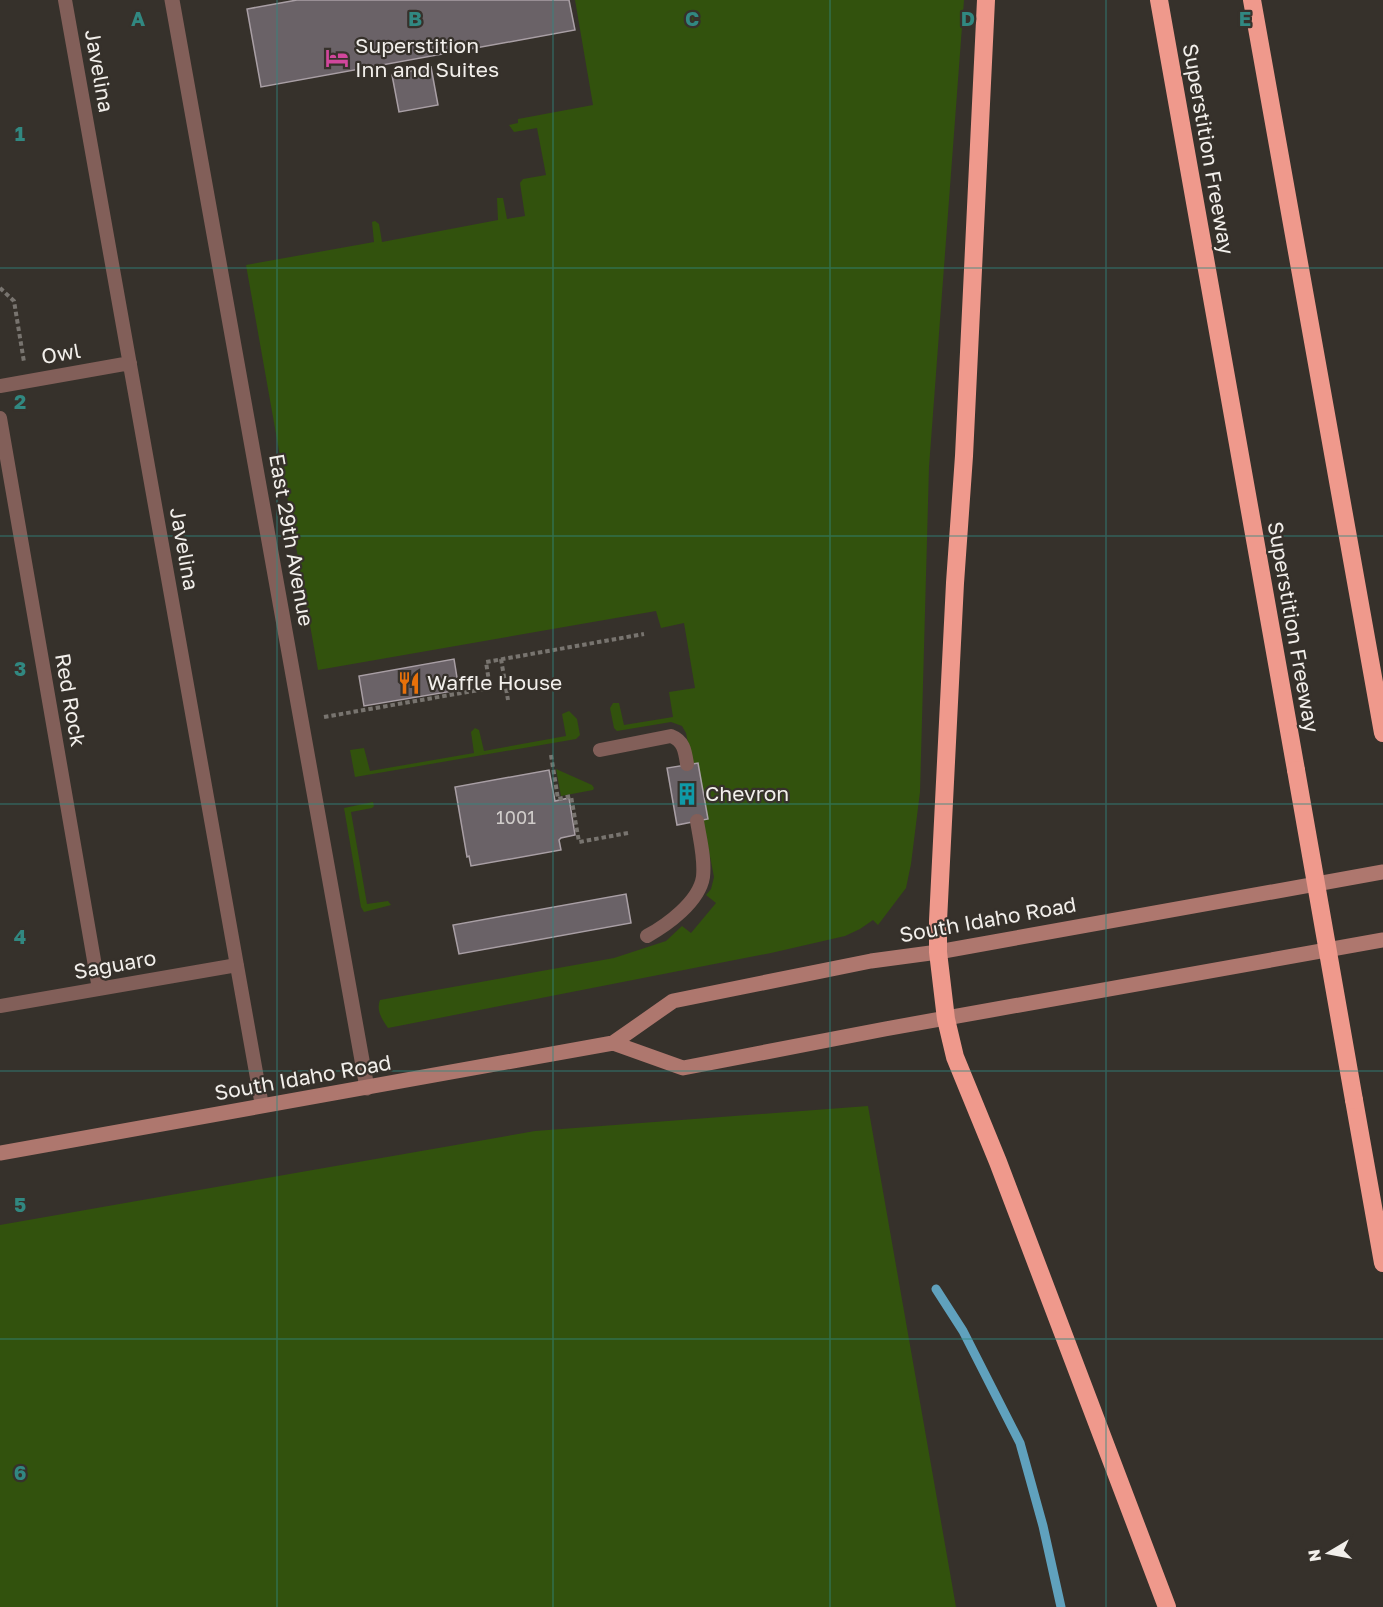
<svg xmlns="http://www.w3.org/2000/svg" width="1383" height="1607" viewBox="0 0 1383 1607" font-family="'Golos Text',sans-serif">
  <style>
    .green { fill: #32520d }
    .lines { fill: none; stroke-linecap: round; stroke-linejoin: round }
    .stream { stroke: #60a1bd; stroke-width: 9 }
    .building { fill: #6a6267; stroke: #a99fa5; stroke-width: 1.5 }
    .path { stroke: #78746f; stroke-width: 4; stroke-dasharray: 4.5 3; stroke-linecap: butt }
    .service { stroke: #825f59; stroke-width: 14 }
    .minor { stroke: #825f59; stroke-width: 15 }
    .secondary { stroke: #ae776e; stroke-width: 15 }
    .motorway { stroke: #ef998c; stroke-width: 18 }
    .motorway-bridge { stroke: #ef998c; stroke-width: 18 }
    .grid { fill: none; stroke: #318881; stroke-width: 1.5; stroke-opacity: 0.55 }
    .labels { text-anchor: middle; stroke-width: 4.5; stroke-linejoin: round; paint-order: stroke }
    .number-label { font-size: 18px; fill: #d0ccca }
    .poi-label { font-size: 21px; fill: #f2efeb; stroke: #36312b; text-anchor: start }
    .street-label { font-size: 21px; fill: #f2efeb; stroke: #36312b }
    .grid-label { font-size: 20px; text-anchor: middle; font-weight: bold; fill: #318881; stroke: #36312b; stroke-width: 4.5; stroke-linejoin: round; paint-order: stroke }
  </style>
  <rect width="100%" height="100%" fill="#36312b"/>
  <!-- green -->
  <path class="green" d="M575,0H964L929,467L920,792L911,864L906,888L878,925L873,920L860,929L845,936L771,953L388,1028C382,1019 376,1011 380,1000L614,958L666,941L682,926L691,933L716,903L706,895L711,889L714,877L686,733L682,726L671,722L617,731L614,728L610,708L613,703H619L624,725L673,717L669,692L695,688L684,623L661,628L656,611L318,670L246,265L374,242L372,222L375,221L379,224L382,242L498,220L497,198H503L507,219L525,216L520,183L523,179L546,175L537,128L514,132L509,125L518,123V119L593,105Z
    M569,711L577,719L580,735L576,739L355,777L350,750L364,748L370,771L474,753L471,732L475,728L479,730L484,751L566,736L562,714Z
    M556,769L592,785L594,788L593,790L561,796Z
    M373,802L374,806L372,808L351,812L367,904L388,901L391,905L364,912L361,907L344,808Z
    M868,1106L956,1607H0V1225L535,1131Z"/>
  <g class="lines">
    <!-- stream -->
    <path class="stream" d="M936,1289L963,1331L1020,1443L1043,1526L1061,1607"/>
  </g>
  <!-- building -->
  <path class="building" d="M297,0H569L575,30L261,87L247,9Z
    M431,67L438,105L399,112L392,75Z
    M454,659L459,690L364,706L359,676Z
    M698,763L708,819L677,825L667,768Z
    M549,770L555,801L569,798L575,835L561,838L559,840L561,850L471,866L469,856L467,857L455,787Z
    M626,894L631,923L459,954L453,925Z"/>
  <g class="lines">
    <!-- path -->
    <path class="path" d="M0,288L14,301L24,362
      M501,659L508,700
      M324,717L490,688L486,662L644,634
      M551,755L558,799L571,796L579,842L628,833"/>
    <!-- service -->
    <path class="service" d="M65,0L262,1106
      M0,386L130,363
      M0,418L99,989
      M600,750L671,736C684,741 685,751 687,764
      M647,936C667,925 699,902 703,877C705,858 700,840 697,821
      M0,1006L237,965"/>
    <!-- minor -->
    <path class="minor" d="M172,0L367,1088"/>
    <!-- secondary -->
    <path class="secondary" d="M613,1043L683,1068L885,1029L1383,940
      M0,1153L613,1043L673,1001L871,961L938,952L1383,872"/>
    <!-- motorway -->
    <path class="motorway" d="M986,0L964,456L955,583L938,921V952L946,1019L955,1057L998,1162L1167,1607
      M1159,0L1296,770
      M1252,0L1383,733
      M1354,1100L1383,1263"/>
    <!-- motorway-bridge -->
    <path class="motorway-bridge" d="M1296,770L1354,1100"/>
  </g>
  <!-- grid -->
  <path class="grid" d="M277,0V1607M553,0V1607M830,0V1607M1106,0V1607M0,268H1383M0,536H1383M0,804H1383M0,1071H1383M0,1339H1383"/>
  <!-- icons -->
  <defs>
    <g id="hotel-bare" transform="scale(1.8)"><path d="M-6-4.5h1.5V1H6V5H4.5V3h-9V5H-6ZM-4 0a1.8 1.8 0 1 1 3.6 0ZM.5 0V-2.5h3Q6-2.5 6 0Z" fill="#d1479c" stroke="#36312b" stroke-width="2.5" paint-order="stroke"/></g>
    <g id="restaurant-bare" transform="scale(1.8)"><path d="M-5-6h1v4h1v-4h1v4h1v-4h1v5L-1.5 .5V6h-2V.5L-5-1ZM5-6V6H3V1.5H1.5Q1.5-4 5-6Z" fill="#e8710a" stroke="#36312b" stroke-width="2.5" paint-order="stroke"/></g>
    <g id="building-bare" transform="scale(1.8)"><path d="M-4-6H4V6H1V3H-1V6H-4ZM-2.5-4.3h1.7v1.8h-1.7ZM.8-4.3h1.7v1.8H.8ZM-2.5-1h1.7V.8h-1.7ZM.8-1h1.7V.8H.8Z" fill="#0f9aa8" stroke="#36312b" stroke-width="2.5" paint-order="stroke"/></g>
  </defs>
  <g fill-rule="evenodd">
    <use href="#hotel-bare" x="337" y="58"/>
    <use href="#restaurant-bare" x="409" y="683"/>
    <use href="#building-bare" x="687" y="794"/>
  </g>
  <g class="labels">
    <!-- number labels -->
    <g class="number-label">
      <text x="516" y="824">1001</text>
    </g>
    <!-- poi labels -->
    <g class="poi-label">
      <text x="355" y="53">Superstition<tspan x="355" dy="24">Inn and Suites</tspan></text>
      <text x="427" y="690">Waffle House</text>
      <text x="705" y="801">Chevron</text>
    </g>
    <!-- street labels -->
    <g class="street-label">
      <text transform="translate(99 71) rotate(80)" y="7">Javelina</text>
      <text transform="translate(1208 149) rotate(80)" y="7">Superstition Freeway</text>
      <text transform="translate(61 354) rotate(-10)" y="7">Owl</text>
      <text transform="translate(291 540) rotate(80)" y="7">East 29th Avenue</text>
      <text transform="translate(184 549) rotate(80)" y="7">Javelina</text>
      <text transform="translate(1293 627) rotate(80)" y="7">Superstition Freeway</text>
      <text transform="translate(70 700) rotate(80)" y="7">Red Rock</text>
      <text transform="translate(988 920) rotate(-10)" y="7">South Idaho Road</text>
      <text transform="translate(115 965) rotate(-10)" y="7">Saguaro</text>
      <text transform="translate(303 1078) rotate(-10)" y="7">South Idaho Road</text>
    </g>
  </g>
  <g class="grid-label">
    <text x="138" y="26">A</text>
    <text x="415" y="26">B</text>
    <text x="692" y="26">C</text>
    <text x="968" y="26">D</text>
    <text x="1245" y="26">E</text>
    <text x="20" y="141">1</text>
    <text x="20" y="409">2</text>
    <text x="20" y="676">3</text>
    <text x="20" y="944">4</text>
    <text x="20" y="1212">5</text>
    <text x="20" y="1480">6</text>
  </g>
  <!-- north arrow -->
  <g transform="translate(1329 1553) rotate(260)" stroke="#36312b" stroke-width="4.5" paint-order="stroke">
  <path d="M0-4.5L10 22L0 15L-10 22Z" fill="#f2efeb"/>
  <text y="-9" font-size="16" font-weight="bold" text-anchor="middle" fill="#f2efeb">N</text>
  </g>
</svg>
